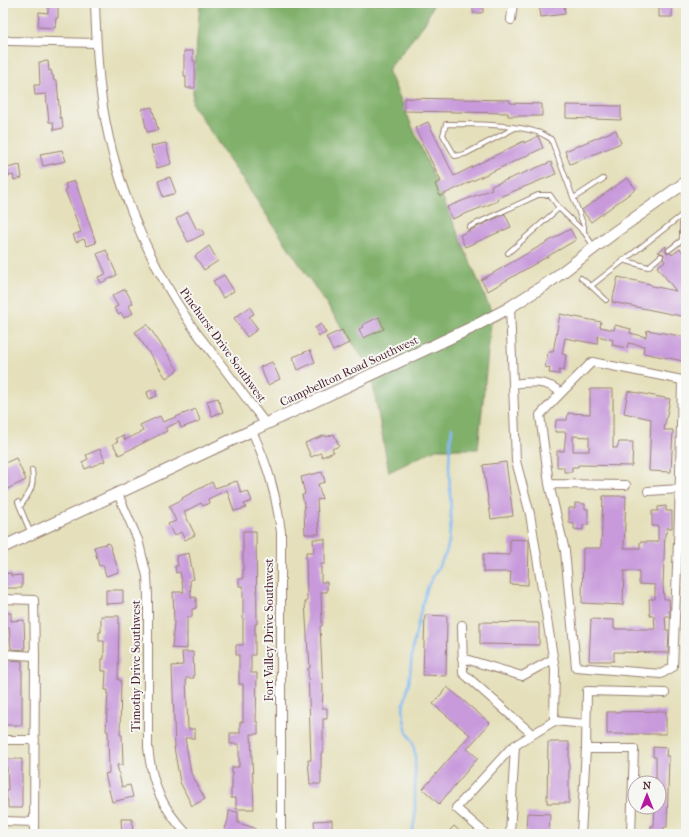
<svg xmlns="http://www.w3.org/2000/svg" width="689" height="837" viewBox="0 0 689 837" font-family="'IM FELL French Canon',serif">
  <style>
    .forest { fill: #80b06a; stroke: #65684a }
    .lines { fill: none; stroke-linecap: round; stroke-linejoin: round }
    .stream { stroke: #87bcf6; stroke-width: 2.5 }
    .building { fill: #c89adc; fill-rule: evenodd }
    .service-casing { stroke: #988073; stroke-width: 6 }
    .minor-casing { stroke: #988073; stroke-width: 10 }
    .secondary-casing { stroke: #988073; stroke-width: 13 }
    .service { stroke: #fff; stroke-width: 4 }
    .minor { stroke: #fff; stroke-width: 8 }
    .secondary { stroke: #fff; stroke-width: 11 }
    .labels { text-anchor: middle; stroke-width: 4; stroke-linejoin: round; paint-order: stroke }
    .street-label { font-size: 12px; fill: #4a1f2b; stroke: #f6f6f2 }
  </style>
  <rect width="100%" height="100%" fill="#f6f6f2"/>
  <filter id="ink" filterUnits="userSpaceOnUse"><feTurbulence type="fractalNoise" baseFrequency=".025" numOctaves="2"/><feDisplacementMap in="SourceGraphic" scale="8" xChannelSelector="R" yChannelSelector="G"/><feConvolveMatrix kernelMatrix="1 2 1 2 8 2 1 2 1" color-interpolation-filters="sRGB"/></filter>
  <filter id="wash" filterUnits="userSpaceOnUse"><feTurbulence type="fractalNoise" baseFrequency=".012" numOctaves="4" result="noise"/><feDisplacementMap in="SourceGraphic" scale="16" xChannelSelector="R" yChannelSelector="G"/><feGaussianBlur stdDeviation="0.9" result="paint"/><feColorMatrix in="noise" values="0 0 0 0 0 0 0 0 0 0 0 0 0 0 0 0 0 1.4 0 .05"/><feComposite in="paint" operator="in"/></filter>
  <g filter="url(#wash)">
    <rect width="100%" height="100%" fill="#e5e0bb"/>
    <!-- forest -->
    <path class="forest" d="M200,3H434L425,23L388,70L492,313L478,449H436L389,472L370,369L192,104Z"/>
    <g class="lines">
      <!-- stream -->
      <path class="stream" d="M412,834L415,818V755L413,743L407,732L404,720L403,708L409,683L413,646L421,610L428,586L446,553L449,541L451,516L449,466L450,441L452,428"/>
    </g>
    <g id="blocks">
      <!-- building -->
      <path class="building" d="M48,3H58V18H56L55,28L38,27L39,12L48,13Z
        M473,3H483V12L481,13H473Z
        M544,3H564L565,14L541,17L539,4Z
        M659,3H672V17H659Z
        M184,51H193V61H195V88H186V76H184Z
        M48,61L49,71L51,70L52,75H53L54,81H57L60,118H62L63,128L54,130L53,122H49L46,94L35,95L34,85H40L39,62Z
        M404,98L510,100V103L542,104V116H508V113L404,111Z
        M566,105L621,106V120L566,118Z
        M152,107L158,130L147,132L142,109Z
        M428,122L454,176L524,141V143L538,136L543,148L440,196L435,184L441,181L415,128Z
        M616,130L621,143L570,164L565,151Z
        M166,143L171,164L157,168L151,146Z
        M62,150L66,161L43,166L40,154Z
        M551,162L556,174L497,198L498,201L452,219L447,207L492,189L491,186Z
        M20,165L22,178L14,180L13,175L9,176L7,168Z
        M170,177L176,193L163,197L158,181Z
        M627,178L636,189L591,222L582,210Z
        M75,181L96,243L87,246L84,239L76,242L73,235L81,232L65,190L67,189L65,184Z
        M188,212L197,230L201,228L204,234L188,242L176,219Z
        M505,214L511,227L465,247L460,235Z
        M570,229L576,240L488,291L481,280Z
        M209,246L218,261L204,270L195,256Z
        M666,246V251L667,253H671L672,255L680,249L686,256V312L681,316L612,302L618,277L650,284L652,286L676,291L657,267L665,261L663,259L664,254L658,252Z
        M106,250L117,275L101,283L98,277L106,274L97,254Z
        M224,275L234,291L223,298L213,281Z
        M125,289L133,303L129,306L133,313L124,318L121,313L119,315L114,308L118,306L112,296Z
        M250,307L254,314L249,317L258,329L247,337L234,318Z
        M560,314L601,322L600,327L614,330L615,325L631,329L630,333L646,337L647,330L686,337V346L683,361L643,353L644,346L628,343L627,348L612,345L613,340L598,336L597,344L565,338L562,354L566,355L564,371L559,370V374L549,373L550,368L545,367L548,352H553Z
        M379,317L384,329L363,338L359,329L363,327L362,325Z
        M147,324L178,370L166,378L135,332Z
        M321,324L326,333L319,336L315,328Z
        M342,330L349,343L333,351L326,337Z
        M310,350L315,362L298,370L293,357Z
        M272,362L280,379L268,385L260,367Z
        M155,389L157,396L149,399L147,392Z
        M590,389H613V448H617L619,442H633L632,466L578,465V467H572V472H564V467H557V451H564L566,432H555L556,420H567L568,413L590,414ZM573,436L589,437V451H573Z
        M628,391L670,399L664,430H673L671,472L649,471L651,419L624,413Z
        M218,398L223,412L212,416L207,401Z
        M196,409L200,421L181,428L179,422L165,428L167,431L119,455L113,444L118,441L116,439L123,435L125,440L143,431L140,425L160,416L163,422Z
        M334,434L339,446L332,449L334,452L322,457L321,453L311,457L305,443L325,435L326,437Z
        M100,449L105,461L85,469L82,462L88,459L86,455Z
        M16,458L26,480L3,491V464Z
        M506,462L513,516L491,519L483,465Z
        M322,472L325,482L318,484L322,499L317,500L319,534H305L304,509H305L302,495L305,494L301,477Z
        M237,481L241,493L248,491L252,501L244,504L246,508L234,511L227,490L208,499L209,503L203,506L201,503L184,512L195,535L185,540L181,532L174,536L168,524L176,521L169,506L183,499L182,498L212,482L215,488Z
        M603,496H626L624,548H640V542H658V526H652V511H658V507L666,506V511H672V528H667V533H665L663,585L664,599H669L670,616H665L666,630H669L668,653L614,652V661H589L591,619L614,620V629H655L654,616H650L649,599H655V585L639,584V571H624L623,605L582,603L583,548H601Z
        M575,503L585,504V509H588V525H583V530L574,529V524L569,523V508H575Z
        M243,531H256L257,624H255V655H251V673H257L256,722H258V734H251L254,809H236V798H231V789H232V767H239V744H230V733H240V722H243V684H239V655H236V645H243V586H239V579H243Z
        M313,539H325V564H321V582H327V592H321L322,626H320L323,691L322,708H327V719H323V753H321V784H310L308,760H311L308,668H310L309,652H308L305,602H307L306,552H314Z
        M510,539L529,540L528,585L510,584L511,572H483V554L510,555Z
        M109,543L119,572L106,576L103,565L99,566L94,547Z
        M189,553L194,579L190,580L191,598L196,597V608L192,609V617H187V649L172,648L174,622L173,592H184L180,572L176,573L175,566H178L176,556Z
        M11,573V576L22,575V588H3V574Z
        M106,590H123V603L106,604Z
        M3,613H11V621L24,620L25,650L11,649L9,628H3Z
        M425,615L447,616L446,676L423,675Z
        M101,616H119L118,680H121L120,735H122L123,765H117L122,787L130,785L133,797L112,802L105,774L109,773L108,731H106L108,690H105L106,671H102V659H104V641H99V632H101Z
        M480,622L539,623V645L480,644Z
        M182,652H193L194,678H186L188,729H195V738H185L191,773L205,799L192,806L180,782L174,747H175L172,666L183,665Z
        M6,660L22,661V725H4V666H6Z
        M447,687L490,723L467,749L478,758L439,804L423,789L470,735L433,704Z
        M666,711V734H607V712Z
        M548,742H569V803H547Z
        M653,747L667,748L666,756H669L667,827H664L663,834H651V826H654L655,807H659V783H656V757H653Z
        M3,759H22V808H8V800H7L6,790H8L7,767H3Z
        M229,811L238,812V823L255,828L253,834H230L224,832L228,820Z
        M527,813L550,814L549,834H526Z
        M121,819H132L133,834H122Z
        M332,820V833H329V834H315L314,821Z
        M454,826L463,834H446Z"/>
    </g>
  </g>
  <g filter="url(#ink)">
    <use href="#blocks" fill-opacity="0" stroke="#988073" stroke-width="1"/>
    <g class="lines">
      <!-- service casing -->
      <g class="service-casing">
        <path id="service" d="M515,128L465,154L455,156L443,135L446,124C473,124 511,124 537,132C542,133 547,137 551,139L584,226V232
          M574,198L603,179
          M469,227L538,195H550L559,208L584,232L594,247
          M669,250L682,240V215
          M508,253L559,208
          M623,260L648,267L661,256
          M581,278L591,286
          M606,300L591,286L686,212
          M18,502L31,534
          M20,507C29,493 35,488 32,470"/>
      </g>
      <!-- minor casing -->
      <g class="minor-casing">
        <path id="minor" d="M95,3C96,33 97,63 101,93C111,173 144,254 188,320C195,332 205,343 213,354C231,377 248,401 266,424
          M511,20L513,3
          M3,40L10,41L96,43
          M510,307L516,461L530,514L555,669L554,721
          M513,384C530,382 548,380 561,393L540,415L549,484L565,551L576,667L661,674L673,667L679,517L682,380L592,362L561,393
          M252,431C268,466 276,493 281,532V834
          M549,484L626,485
          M648,491L680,489
          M118,494L138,540L147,576L148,595V747C152,785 161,806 187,834
          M3,599L34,600L35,656L3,654
          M462,625L463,673L532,734
          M462,658L522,676L553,659
          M3,740H35
          M586,749H634L631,834
          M3,821L34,822
          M34,834L35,656
          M486,834L456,808L511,748L554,721L586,724
          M510,834L515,745
          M581,834L586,749L587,691L665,693"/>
      </g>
      <!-- secondary casing -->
      <g class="secondary-casing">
        <path id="secondary" d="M3,547L471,328L507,309L548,283L615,232L686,182"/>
      </g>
      <!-- service -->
      <use href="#service" class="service"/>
      <!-- minor -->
      <use href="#minor" class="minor"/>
      <!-- secondary -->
      <use href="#secondary" class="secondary"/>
    </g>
  </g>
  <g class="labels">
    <!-- street labels -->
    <g class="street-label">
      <text transform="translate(223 345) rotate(54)" y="4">Pinehurst Drive Southwest</text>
      <text transform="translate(349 371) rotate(-25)" y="4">Campbellton Road Southwest</text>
      <text transform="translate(269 630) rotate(-90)" y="4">Fort Valley Drive Southwest</text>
      <text transform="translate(136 666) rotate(-90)" y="4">Timothy Drive Southwest</text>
    </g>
  </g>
  <!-- margin -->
  <rect width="689" height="837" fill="none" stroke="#f6f6f2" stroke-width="16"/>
  <!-- north arrow -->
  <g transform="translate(647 795)"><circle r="19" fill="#f6f6f2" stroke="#b1a0a2"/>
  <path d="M0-3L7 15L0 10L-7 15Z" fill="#b5179e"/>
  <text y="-6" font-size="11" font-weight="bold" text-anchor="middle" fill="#4a1f2b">N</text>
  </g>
</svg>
